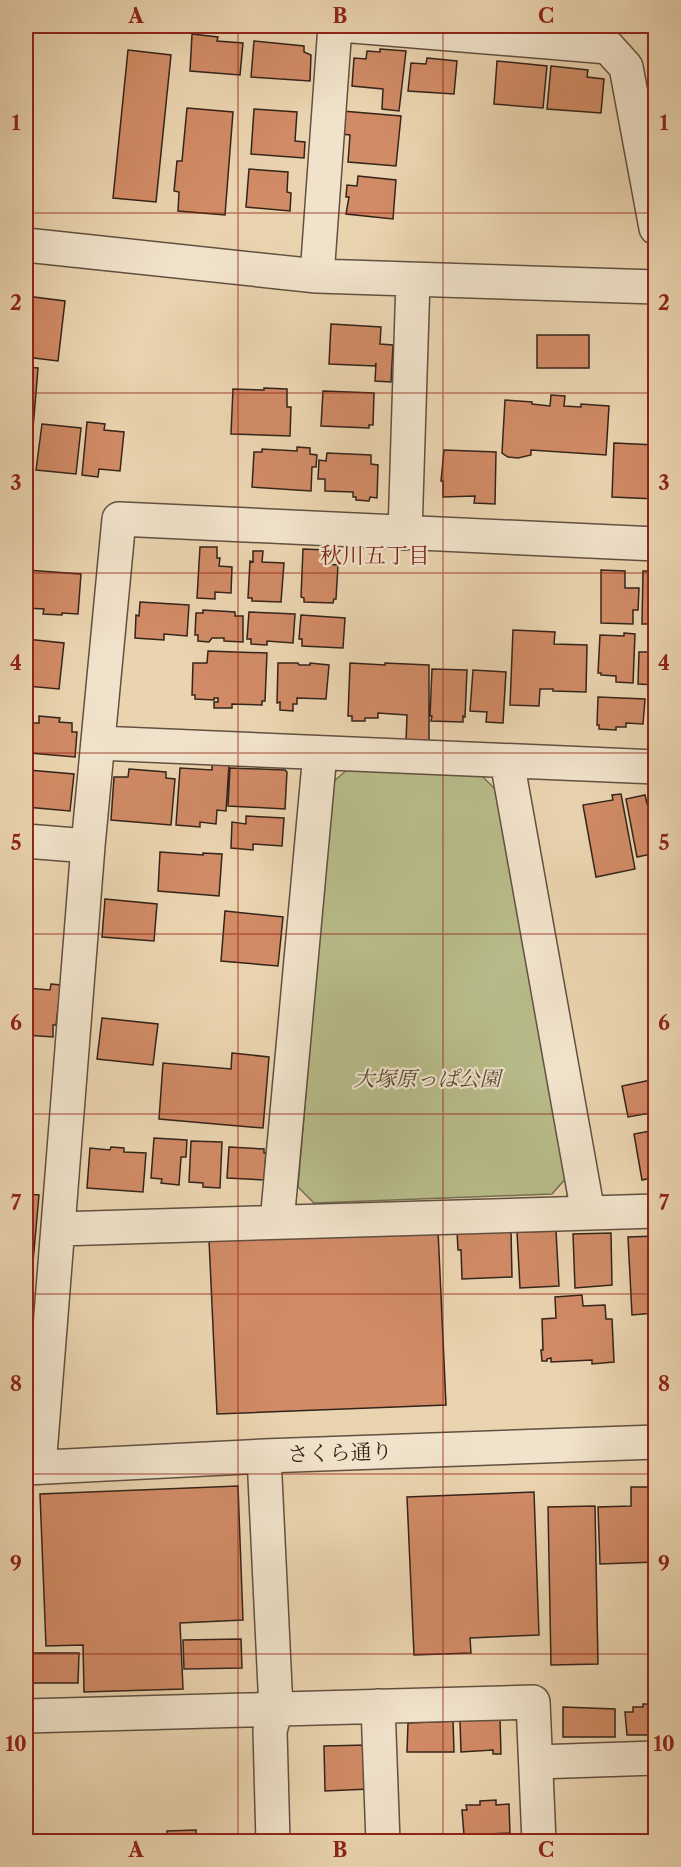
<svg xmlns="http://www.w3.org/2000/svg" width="681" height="1867" viewBox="0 0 681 1867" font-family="'Libre Caslon Text','Noto Serif JP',serif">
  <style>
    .green { fill: #b8bc8a; stroke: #767052; stroke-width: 1.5 }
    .building { fill: #d18b66; stroke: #35241b; stroke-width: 1.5 }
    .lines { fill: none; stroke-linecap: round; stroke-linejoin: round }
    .minor-casing { stroke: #625040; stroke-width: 36 }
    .minor { stroke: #f1e3cb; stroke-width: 33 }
    .grid { fill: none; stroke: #8f2418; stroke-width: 1.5; stroke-opacity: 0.55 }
    .labels { text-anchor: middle; stroke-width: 4.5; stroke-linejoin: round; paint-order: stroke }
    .park-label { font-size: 21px; font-style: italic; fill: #564a37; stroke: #f1e3cb }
    .street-label { font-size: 21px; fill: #35241b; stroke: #f1e3cb }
    .neighbourhood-label { font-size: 22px; fill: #7a1f14; stroke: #f1e3cb }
    .neatline { fill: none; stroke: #8f2418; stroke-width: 2 }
    .grid-label { font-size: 20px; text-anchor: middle; font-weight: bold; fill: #8f2418 }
  </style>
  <rect width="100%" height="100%" fill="#ead4af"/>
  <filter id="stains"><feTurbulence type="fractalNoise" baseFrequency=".00333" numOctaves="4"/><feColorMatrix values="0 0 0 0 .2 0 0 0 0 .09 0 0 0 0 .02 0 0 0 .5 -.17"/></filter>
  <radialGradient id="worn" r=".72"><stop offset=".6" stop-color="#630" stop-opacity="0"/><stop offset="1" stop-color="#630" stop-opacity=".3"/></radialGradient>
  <!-- green -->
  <path class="green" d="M349,768L479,773L497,791L567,1177L552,1194L314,1203L298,1187L332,783Z"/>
  <!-- building -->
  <path class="building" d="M26,26H33L31,66H26Z
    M192,34L218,37L217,41L243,43L240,75L190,71Z
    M254,41L304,46V52L311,55L310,81L251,77Z
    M380,49L406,51L399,111L382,109L383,89L352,86L354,58L366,59L367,51L380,52Z
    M128,50L171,55L156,202L113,198Z
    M427,58L457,61L454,94L408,91L411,63L426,64Z
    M497,61L547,66L543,108L494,104Z
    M551,66L588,70L587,77L604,79L601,113L547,109Z
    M187,108L233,112L225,215L178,211L179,192L174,191L177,161H182Z
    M254,109L297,112L295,141L305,142L304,158L251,154Z
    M342,111L401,116L396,166L348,162L350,135L341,134Z
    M249,169L288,172L287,192L291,193L290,211L246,207Z
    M358,176L396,180L393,219L346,214L349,197H346L347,185L357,186Z
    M26,296L65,301L58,361L26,357Z
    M331,324L381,327L380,344L393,345L391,382L375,381L376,363L375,366L329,364Z
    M537,335H589V368H537Z
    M26,367L38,368L30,465L26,464Z
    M264,388L287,389V407H291L290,436L231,434L233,389L264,390Z
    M323,391L374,393L373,425H369V428L321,426Z
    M551,395L565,396L564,406L581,407V404L609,406L606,455L531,450V455L518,458L508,457L502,453L505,400L532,402V404L550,406Z
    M87,422L105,424L104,430L124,432L120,471L99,469L98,477L82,475Z
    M42,424L81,428L76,474L36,470Z
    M614,443L656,445V499L612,497Z
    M297,447L310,448V454L317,455L316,467H312L311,491L252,487L254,452H262V449L297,451Z
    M444,450L496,452L495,504L474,503L475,496L443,497V481H441Z
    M327,453L371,455V464L378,465L377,498L370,497L369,501L356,500V497H353V492L325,491V479H318L319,460L326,461Z
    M200,547H217V558H220L219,566L232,567L231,593L215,592V599L197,598Z
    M303,549L326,550L325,564L338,565L336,599H334L333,603L304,602V598L301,597Z
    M253,551H263L262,562L284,563L281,602L252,601V598H248L250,561L253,562Z
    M26,570L81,574L78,614L62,613V615L43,614L44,609L26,608Z
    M601,570L625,571V588H639L638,610H633V624L601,623Z
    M643,571H656V624H642Z
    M140,602L189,605L187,636L164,634V640L135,638L136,615L139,616Z
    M203,610L235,612V616H243V642L224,641V638H212L209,642L198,641V635H195L196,613H203Z
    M249,612L295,614L293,643L267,641V645L251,644V639H247Z
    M301,615L345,618L343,648L302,646V639H299Z
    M513,630L555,632L554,644L587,645L586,692L553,691V689H540L539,706L510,705Z
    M624,633L635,634L633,683L616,682V676L601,675V673H598L600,635L624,636Z
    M26,639L64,643L59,689L27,686L26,697Z
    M208,651L267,653L265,701H262V705L232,704V708H214V702H218V698H214V700L195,699V695H192L193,663H207Z
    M639,652H656V685L638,684Z
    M278,663H298L299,665H310V663L329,665L326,699L297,698V704H293V711L280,710V702L277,703Z
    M350,663L385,665V663L429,665V741H406L407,715L378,713V718H365V721H352V716H348Z
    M432,669L467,670L465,717L463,716V722L431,721L432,716H430Z
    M473,670L506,672L503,723L486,722L487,712L470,711Z
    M598,697L645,699L643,724L626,723V727H616V730L599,729V725H597Z
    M39,716L60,718L59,722L72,723V732H77L75,757L30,753L33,723H39Z
    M212,764H229L226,811L217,810L216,824L200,822V827L176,825L180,768L212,770Z
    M230,768L285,770L287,772L285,809L228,806Z
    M129,769L166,772V778L175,779L171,825L111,820L114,777H128Z
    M28,770L74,774L70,811L26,807Z
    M621,794L635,869L596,877L583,805L613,800L612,795Z
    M645,795L647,804L656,803V853L637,857L626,799Z
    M246,816L284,818L282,846L253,844V850L231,848L232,822L246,824Z
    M160,852L203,855V853L222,854L219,896L158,891Z
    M105,899L157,904L154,941L102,937Z
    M225,911L283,917L278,966L221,961Z
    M51,984L61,985L56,1025H53V1037L26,1035V988L50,990Z
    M102,1018L158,1024L153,1065L97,1059Z
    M232,1053L269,1057L263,1128L159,1119L163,1063L231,1069Z
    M656,1079V1112L628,1117L622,1086Z
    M656,1130V1177L642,1180L634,1134Z
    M154,1138L187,1140L186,1157H181L179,1185L161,1183L162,1179L151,1178Z
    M191,1141L222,1142L220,1188L203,1187V1183L189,1182Z
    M111,1147L124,1148V1152L146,1153L143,1192L87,1188L90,1148L110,1150Z
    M229,1147L264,1149V1153H266L264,1180L227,1178Z
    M26,1194L39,1195L29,1307L26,1306Z
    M511,1229L512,1277L462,1279L461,1250H458L457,1231Z
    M438,1230L446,1405L217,1414L209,1240Z
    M556,1231L559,1286L520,1288L517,1232Z
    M611,1233L612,1285L575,1288L573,1234Z
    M656,1236L654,1313L632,1315L628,1237Z
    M582,1295L583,1306L605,1305L606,1319H612L614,1362L592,1364V1360L551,1362V1358L547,1359V1361H542L541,1350H543L542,1319L556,1318L555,1297Z
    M238,1486L243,1620L180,1623L183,1689L84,1692L83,1645L46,1646L40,1494Z
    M631,1487H656V1562L600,1564L598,1507L631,1506Z
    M534,1492L539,1635L470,1638L471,1653L414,1655L407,1497Z
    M595,1506L598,1664L551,1665L548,1507Z
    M241,1639L242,1668L184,1669L183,1640Z
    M26,1653H79L78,1683H26Z
    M643,1704H656V1735H627L625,1712H633V1707H643Z
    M563,1707L615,1709V1737H563Z
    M500,1719L501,1754H493V1750L461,1752L460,1721Z
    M453,1721L454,1752H407L408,1723Z
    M367,1745L369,1789L325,1791L324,1746Z
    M496,1800V1805L509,1804L510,1833L464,1835L462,1810H467L466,1805H480V1801Z
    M196,1830V1842H150V1840L167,1839V1831Z"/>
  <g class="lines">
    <!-- minor casing -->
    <g class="minor-casing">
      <path id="minor" d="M353,26L608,47L626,67L656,228
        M26,245L317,276L656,287
        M317,276L335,26
        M405,533L413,280
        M98,743L656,767
        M507,761L588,1213
        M26,841L88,846
        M277,1222L320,753
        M58,1229L656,1211
        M264,1456L276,1709L270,1731L273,1842
        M39,1467L88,846L119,519L656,544
        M26,1468L264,1456L656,1442
        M378,1706L383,1842
        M26,1716L533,1702L539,1842
        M536,1762L656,1758"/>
    </g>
    <!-- minor -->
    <use href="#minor" class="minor"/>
  </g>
  <!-- grid -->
  <path class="grid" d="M238,26V1842M443,26V1842M26,213H656M26,393H656M26,573H656M26,753H656M26,934H656M26,1114H656M26,1294H656M26,1474H656M26,1654H656"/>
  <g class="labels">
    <!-- park labels -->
    <g class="park-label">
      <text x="427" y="1086">大塚原っぱ公園</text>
    </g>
    <!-- street labels -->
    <g class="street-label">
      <text transform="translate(340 1453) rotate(-2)" y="7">さくら通り</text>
    </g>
    <!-- neighbourhood labels -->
    <g class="neighbourhood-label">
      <text x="375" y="563">秋川五丁目</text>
    </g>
  </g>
  <!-- margin -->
  <rect width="681" height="1867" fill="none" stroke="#ead4af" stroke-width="66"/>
  <rect x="33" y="33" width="615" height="1801" class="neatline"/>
  <g class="grid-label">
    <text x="136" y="23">A</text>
    <text x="340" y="23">B</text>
    <text x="546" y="23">C</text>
    <text x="16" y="130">1</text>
    <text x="664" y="130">1</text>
    <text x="16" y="310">2</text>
    <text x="664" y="310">2</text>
    <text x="16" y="490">3</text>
    <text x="664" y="490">3</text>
    <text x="16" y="670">4</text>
    <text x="664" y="670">4</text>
    <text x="16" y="850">5</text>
    <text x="664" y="850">5</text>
    <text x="16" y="1030">6</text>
    <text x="664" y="1030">6</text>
    <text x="16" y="1210">7</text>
    <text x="664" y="1210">7</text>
    <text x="16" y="1391">8</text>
    <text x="664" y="1391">8</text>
    <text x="16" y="1571">9</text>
    <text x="664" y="1571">9</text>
    <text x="16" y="1751">10</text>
    <text x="664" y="1751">10</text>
    <text x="136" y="1857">A</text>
    <text x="340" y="1857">B</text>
    <text x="546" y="1857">C</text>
  </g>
  <rect width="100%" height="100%" filter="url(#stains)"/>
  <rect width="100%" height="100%" fill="url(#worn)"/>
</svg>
